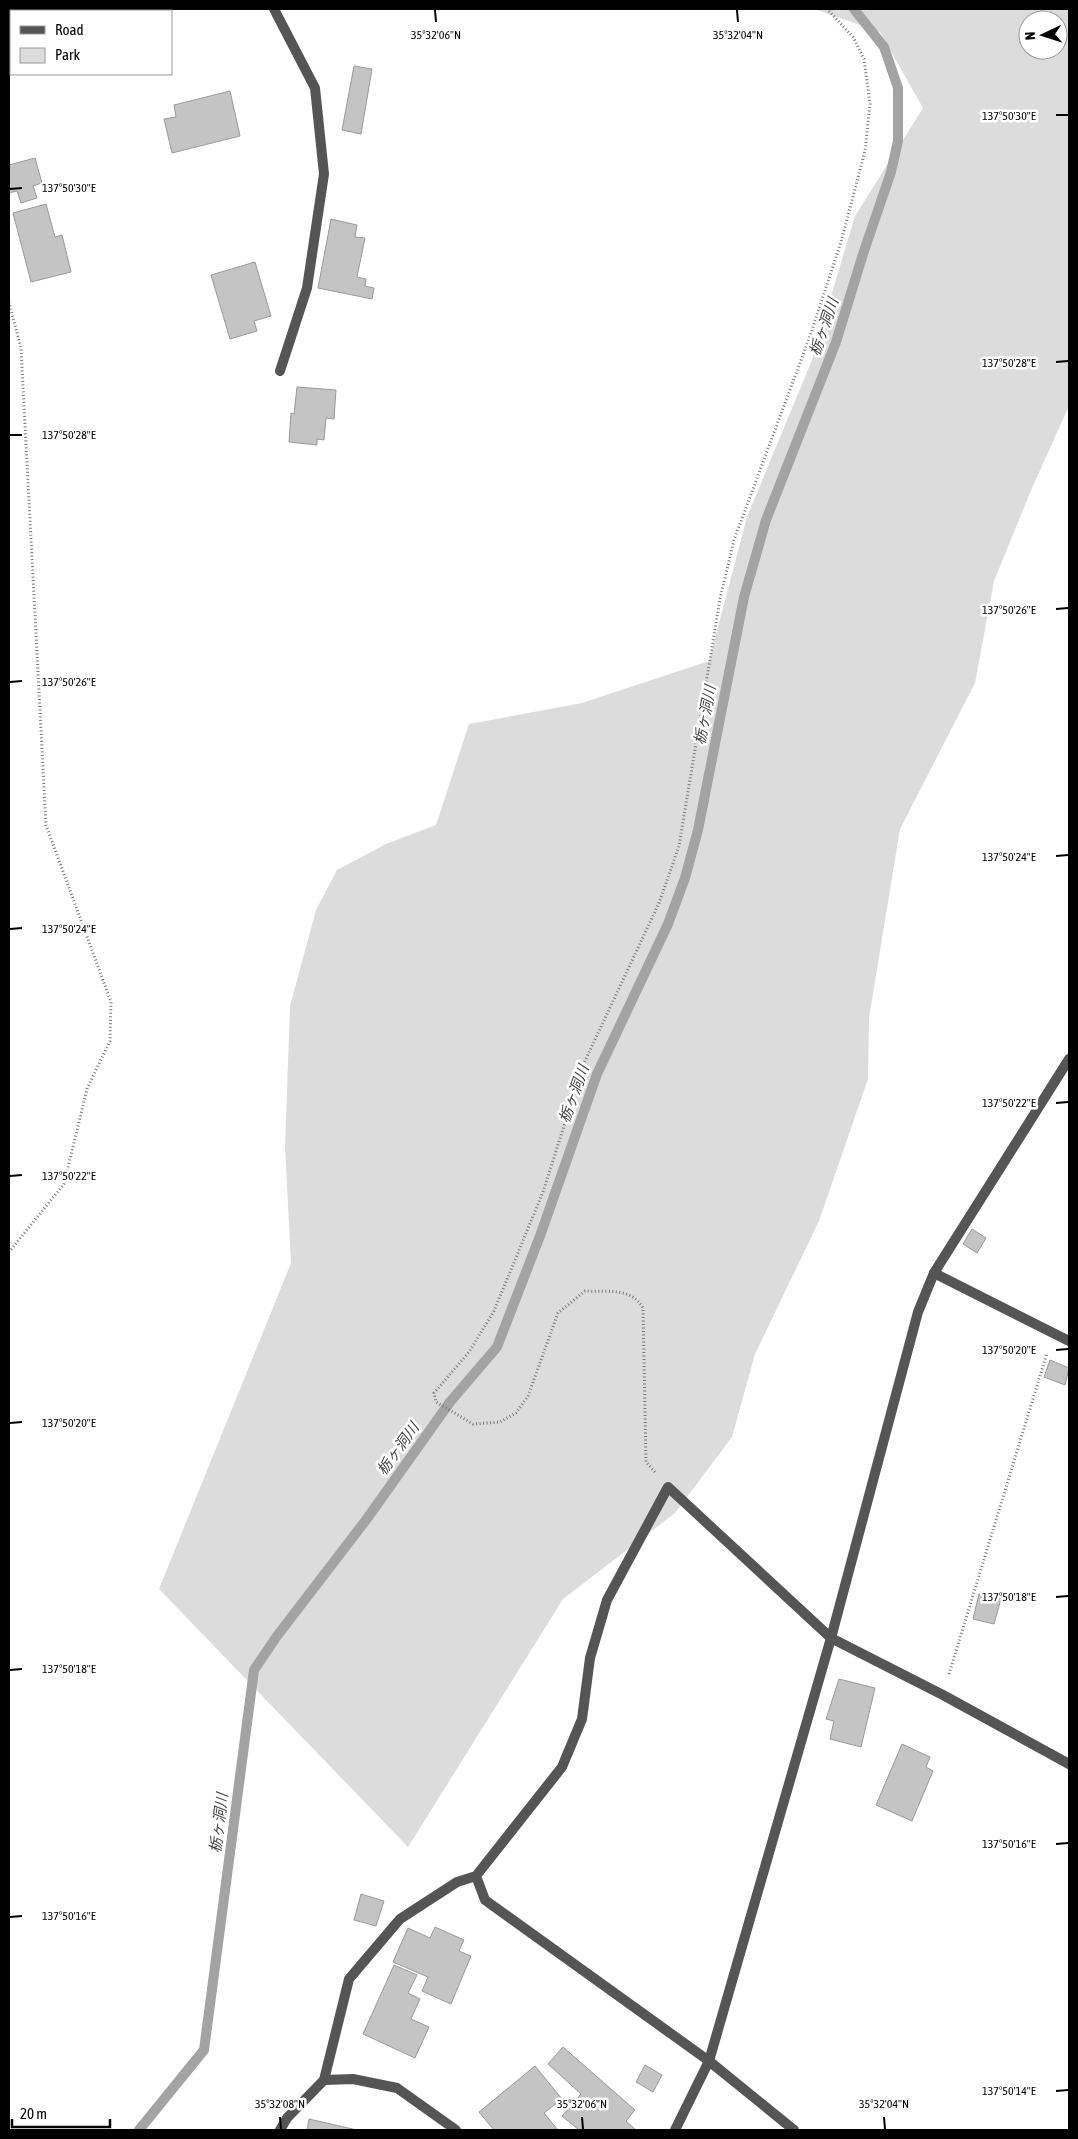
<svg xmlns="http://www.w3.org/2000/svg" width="1078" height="2139" viewBox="0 0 1078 2139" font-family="'Asap Condensed','Noto Sans JP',sans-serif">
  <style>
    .green { fill: #dcdcdc; fill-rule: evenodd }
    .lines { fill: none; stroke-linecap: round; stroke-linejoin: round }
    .stream { stroke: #a3a3a3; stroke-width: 10 }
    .building { fill: #c4c4c4; stroke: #999 }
    .path { stroke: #777; stroke-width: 3; stroke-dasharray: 1 2.5; stroke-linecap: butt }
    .service { stroke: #555; stroke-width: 10 }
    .minor { stroke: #555; stroke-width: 10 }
    .ticks { fill: none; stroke: #000; stroke-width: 2 }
    .labels { text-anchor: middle; stroke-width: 5; stroke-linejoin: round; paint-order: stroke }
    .water-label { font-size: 15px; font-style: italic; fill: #444; stroke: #fff }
    .ticks-label { font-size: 12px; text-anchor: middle; fill: #000; stroke: #fff; stroke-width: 5; stroke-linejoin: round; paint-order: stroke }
  </style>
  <rect width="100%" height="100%" fill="#fff"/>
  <!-- green -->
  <path class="green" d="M814,9H1069V406L1032,488L994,581L975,683L900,829L869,1018L868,1079L819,1221L755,1354L732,1437L675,1513L563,1599L408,1847L159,1589L291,1263L285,1147L290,1006L316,910L337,870L386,844L436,825L469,724L582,703L709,661L747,517L812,360L855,216L923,108L880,32ZM1028,20H1058V50H1028Z"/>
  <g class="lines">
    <!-- stream -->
    <path class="stream" d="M139,2130L204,2050L254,1670L277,1636L366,1520L450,1402L497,1347L540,1236L597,1074L668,924L685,878L698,830L744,597L766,520L836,342L863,254L891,172L898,141V88L884,47L854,9"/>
  </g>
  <!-- building -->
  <path class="building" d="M354,66L372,69L361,134L342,130Z
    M230,91L240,136L172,153L164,119L176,117L174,105Z
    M35,158L42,183L33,186L37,198L21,203L17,191L9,193V165Z
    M46,204L55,237L62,235L71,272L31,282L13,213Z
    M331,219L357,225L355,237L365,238L357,277L366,279L365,286L374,288L372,299L318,288Z
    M255,262L271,316L254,321L257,331L230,339L211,275Z
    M297,387L336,390L334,419L326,418L324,440L317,439V445L289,442L291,413L294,414Z
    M972,1229L986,1238L977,1253L963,1244Z
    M1050,1360L1069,1368L1065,1385L1044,1377Z
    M979,1594L1001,1599L994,1624L973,1619Z
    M839,1679L875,1688L861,1747L830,1739L834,1721L826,1719Z
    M902,1744L930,1757L926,1767L933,1771L912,1821L876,1805Z
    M361,1894L384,1901L376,1926L354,1920Z
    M435,1927L464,1940L459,1951L471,1956L451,2004L422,1991L428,1977L393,1962L408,1928L430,1938Z
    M394,1965L417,1975L408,1993L420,1999L411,2019L429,2027L415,2058L363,2034Z
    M563,2047L635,2110L626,2121L636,2130H579L562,2116L581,2094L548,2064Z
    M645,2065L662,2075L653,2092L636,2082Z
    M535,2066L562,2099L544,2113L558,2130H494L479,2112Z
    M309,2119L357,2130H307Z"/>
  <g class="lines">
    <!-- path -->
    <path class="path" d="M9,302L21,348L46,825L111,1002L110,1041L87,1089L64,1184L9,1252
      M655,1472L646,1462L643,1308C631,1287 607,1292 585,1291L558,1313L528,1396L516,1413L500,1422L473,1424L436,1402L434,1393L469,1352L494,1311L543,1192L584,1063L659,903L679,846L720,599L734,540L810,336L841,242L865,151L870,104L864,59L853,37L827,9
      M949,1674L1047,1353"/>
    <!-- service -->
    <path class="service" d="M274,9L315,88L324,174L307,288L280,371
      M934,1273L1069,1341
      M476,1876L485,1900L709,2061L794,2130
      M324,2080L349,1979L400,1919L457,1882L476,1876L562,1767L582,1719L590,1658L607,1600L668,1487L831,1638L943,1695L1069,1764"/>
    <!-- minor -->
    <path class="minor" d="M280,2130L287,2118L324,2080L353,2079L397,2088L456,2130
      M675,2130L709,2061L831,1638L918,1312L934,1273L1069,1059"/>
  </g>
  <!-- ticks -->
  <path class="ticks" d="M435,10L436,22M737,10L738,22M1056,115H1068M10,189L22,188M1056,362L1068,361M10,435H22M1056,609L1068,608M10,682L22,681M1056,856L1068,855M10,929L22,928M1056,1103L1068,1102M10,1176L22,1175M1056,1350L1068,1349M10,1423L22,1422M1056,1597L1068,1596M10,1670L22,1669M1056,1844L1068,1843M10,1917L22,1916M1056,2091L1068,2090M280,2117L281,2129M582,2117L583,2129M884,2117L885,2129"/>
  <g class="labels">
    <!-- water labels -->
    <g class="water-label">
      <text transform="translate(824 327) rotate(-71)" y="5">栃ヶ洞川</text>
      <text transform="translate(705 715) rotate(-79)" y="5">栃ヶ洞川</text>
      <text transform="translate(574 1094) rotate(-70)" y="5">栃ヶ洞川</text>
      <text transform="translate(398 1449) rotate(-54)" y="5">栃ヶ洞川</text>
      <text transform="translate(219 1823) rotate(-83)" y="5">栃ヶ洞川</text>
    </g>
  </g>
  <g class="ticks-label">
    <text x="436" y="39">35°32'06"N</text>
    <text x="738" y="39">35°32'04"N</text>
    <text x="1009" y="120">137°50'30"E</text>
    <text x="69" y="192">137°50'30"E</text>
    <text x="1009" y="367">137°50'28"E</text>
    <text x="69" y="439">137°50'28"E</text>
    <text x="1009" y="614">137°50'26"E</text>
    <text x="69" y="686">137°50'26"E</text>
    <text x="1009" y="861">137°50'24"E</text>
    <text x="69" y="933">137°50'24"E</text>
    <text x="1009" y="1107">137°50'22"E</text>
    <text x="69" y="1180">137°50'22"E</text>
    <text x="1009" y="1354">137°50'20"E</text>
    <text x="69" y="1427">137°50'20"E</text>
    <text x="1009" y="1601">137°50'18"E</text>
    <text x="69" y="1673">137°50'18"E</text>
    <text x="1009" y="1848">137°50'16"E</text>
    <text x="69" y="1920">137°50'16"E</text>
    <text x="1009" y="2095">137°50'14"E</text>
    <text x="280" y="2108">35°32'08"N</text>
    <text x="582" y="2108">35°32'06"N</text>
    <text x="884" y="2108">35°32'04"N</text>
  </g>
  <!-- border -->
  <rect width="1078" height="2139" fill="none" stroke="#000000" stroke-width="20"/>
  <!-- legend -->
  <rect x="10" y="10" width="162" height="65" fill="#ffffff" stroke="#999999"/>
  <rect x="20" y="26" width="25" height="8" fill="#555555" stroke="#999999"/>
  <text x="55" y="35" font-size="15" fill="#000000">Road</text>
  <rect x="20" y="48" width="25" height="15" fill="#dcdcdc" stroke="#999999"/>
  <text x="55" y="60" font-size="15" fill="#000000">Park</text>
  <!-- north arrow -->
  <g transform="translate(1043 35) rotate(266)"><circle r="24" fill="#ffffff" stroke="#999999"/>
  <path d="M0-4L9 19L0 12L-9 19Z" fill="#000000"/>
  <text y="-8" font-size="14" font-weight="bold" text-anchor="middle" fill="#000000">N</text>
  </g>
  <!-- scale -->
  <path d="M12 2119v8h98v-8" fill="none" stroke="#000000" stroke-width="2.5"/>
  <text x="20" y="2119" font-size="15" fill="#000000" stroke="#ffffff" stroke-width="4" paint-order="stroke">20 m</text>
</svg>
